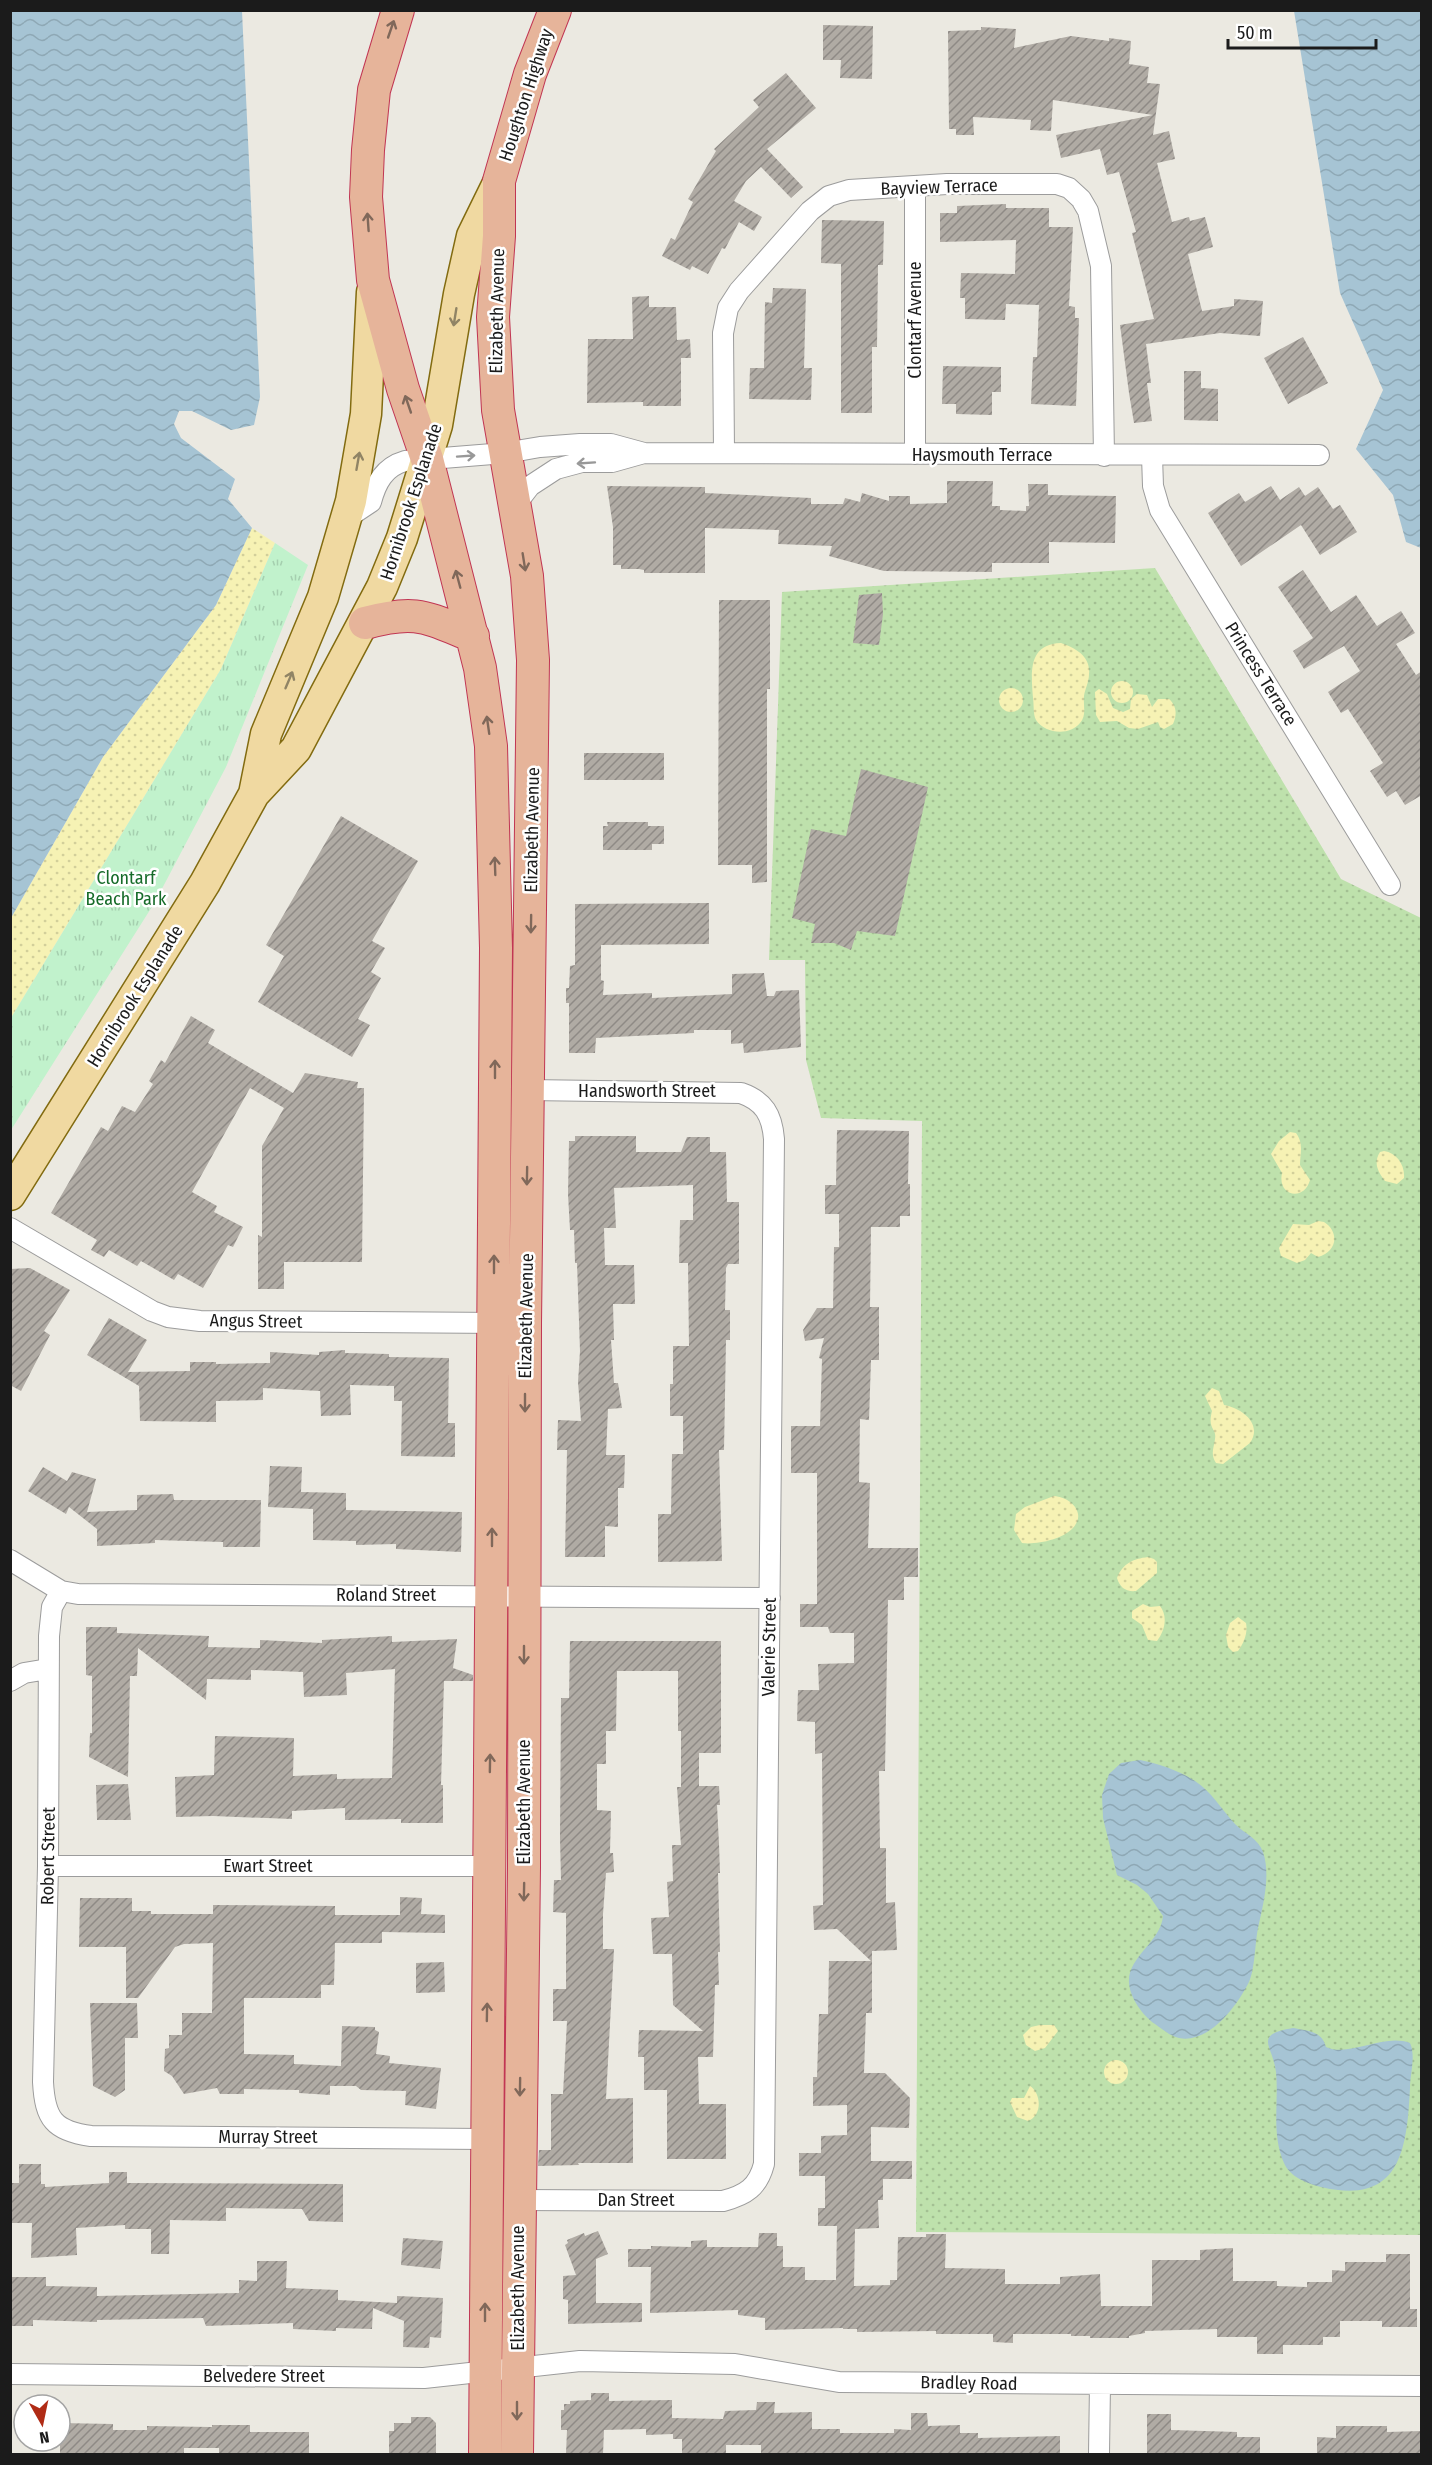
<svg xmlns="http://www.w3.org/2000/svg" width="1432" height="2465" viewBox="0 0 1432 2465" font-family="'Fira Sans Condensed',sans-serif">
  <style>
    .grass { fill: url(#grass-dots) }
    .sand { fill: url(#sand-dots) }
    .park { fill: url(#park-tufts) }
    .water { fill: url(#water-waves) }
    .building { fill: url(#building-hatch) }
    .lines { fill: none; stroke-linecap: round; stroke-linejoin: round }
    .minor-casing { stroke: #9c9c9c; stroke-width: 22 }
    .primary-casing { stroke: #826b10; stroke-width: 33 }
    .trunk-casing { stroke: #c13653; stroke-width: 34 }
    .minor { stroke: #fff; stroke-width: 20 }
    .primary { stroke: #f0d9a1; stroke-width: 30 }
    .trunk { stroke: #e6b49a; stroke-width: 32 }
    .oneway { stroke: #80685a }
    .oneway2 { stroke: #908465 }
    .oneway3 { stroke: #989898 }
    .labels { text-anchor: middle; stroke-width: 5; stroke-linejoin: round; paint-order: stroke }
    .street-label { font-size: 18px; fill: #1b1b1b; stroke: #fff }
    .park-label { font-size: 18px; fill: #166b29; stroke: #fff }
  </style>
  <defs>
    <pattern id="grass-dots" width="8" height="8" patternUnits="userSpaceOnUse" patternTransform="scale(1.5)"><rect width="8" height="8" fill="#bee1ac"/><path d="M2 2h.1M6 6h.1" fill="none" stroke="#a3c093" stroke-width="1.8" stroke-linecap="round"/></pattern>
    <pattern id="sand-dots" width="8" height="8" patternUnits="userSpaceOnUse" patternTransform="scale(1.5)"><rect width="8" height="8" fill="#f6f2b4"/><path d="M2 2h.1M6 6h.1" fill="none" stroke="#d2cf9a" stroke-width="1.8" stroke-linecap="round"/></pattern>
    <pattern id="park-tufts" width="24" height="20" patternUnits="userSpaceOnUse" patternTransform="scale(1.5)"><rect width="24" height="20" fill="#c1f2cc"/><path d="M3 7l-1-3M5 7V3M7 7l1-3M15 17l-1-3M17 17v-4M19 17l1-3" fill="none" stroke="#a5cfaf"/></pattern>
    <pattern id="water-waves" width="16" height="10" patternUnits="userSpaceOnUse" patternTransform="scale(1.5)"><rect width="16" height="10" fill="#a6c4d4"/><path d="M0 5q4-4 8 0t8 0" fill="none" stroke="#8ea8b5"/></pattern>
    <pattern id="building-hatch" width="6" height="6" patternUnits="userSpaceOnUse" patternTransform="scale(1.5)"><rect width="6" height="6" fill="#b0aba4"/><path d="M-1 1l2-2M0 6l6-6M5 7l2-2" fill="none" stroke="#8e8a85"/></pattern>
  </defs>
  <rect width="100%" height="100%" fill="#ebe9e1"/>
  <!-- grass -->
  <path class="grass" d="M1155,568L1341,879L1421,918V2235L916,2232L922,1121L821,1118L806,1060L805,960H769L782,592Z"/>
  <!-- sand -->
  <path class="sand" d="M252,528L275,543L221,669L11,1018V918L103,757L216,605Z
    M1061,643C1076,648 1091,657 1089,674C1089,682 1085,689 1084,696C1083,706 1087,715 1080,723C1070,736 1045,734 1036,720C1033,715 1034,704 1033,698C1031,672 1028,644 1061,643Z
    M1111 692a11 11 0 1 1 22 0a11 11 0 1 1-22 0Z
    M999 700a12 12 0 1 1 24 0a12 12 0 1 1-24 0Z
    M1099,689L1107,694L1113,708L1123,712L1130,709L1131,699L1137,694L1147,695L1152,707L1158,699H1169C1177,706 1177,715 1173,724L1164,729L1160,727L1158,722L1138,729L1129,728L1117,721L1100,722L1096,715L1095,692Z
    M1290,1132L1296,1133C1304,1144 1300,1153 1300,1165L1310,1180C1304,1202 1277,1196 1282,1173L1271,1154L1279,1141Z
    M1384,1151C1397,1153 1405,1165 1404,1178L1397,1184L1385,1181C1378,1172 1373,1163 1380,1152Z
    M1318,1221L1324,1222C1340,1232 1337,1252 1318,1257L1311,1253L1305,1260L1297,1263L1281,1256L1279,1248L1293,1224L1309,1225Z
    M1212,1388L1219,1391L1224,1405C1242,1408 1263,1424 1250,1443L1223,1464L1216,1463C1210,1454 1214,1448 1215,1439C1217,1428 1207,1430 1212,1411L1205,1396Z
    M1054,1496C1070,1497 1088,1513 1072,1529C1062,1539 1037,1545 1022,1543L1014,1530L1016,1514L1025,1507Z
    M1148,1557L1154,1559L1157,1562V1573L1136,1591C1126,1592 1120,1588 1117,1578C1123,1563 1133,1559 1148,1557Z
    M1143,1604L1150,1607L1160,1606C1168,1616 1165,1631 1157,1641L1148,1640L1142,1625L1132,1618V1611Z
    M1238,1617L1246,1623C1248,1633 1244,1643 1238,1651L1233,1652L1228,1647L1226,1635L1230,1623Z
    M1040,2025H1054L1058,2031L1045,2048L1035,2051L1026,2045L1023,2035L1031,2027Z
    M1104 2072a12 12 0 1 1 24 0a12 12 0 1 1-24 0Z
    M1030,2086C1042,2094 1042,2116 1028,2121L1017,2117L1010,2102L1012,2098H1024Z"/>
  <!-- park -->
  <path class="park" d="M275,543L308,565L226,767L155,902L11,1130V1018L221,669Z"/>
  <!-- water -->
  <path class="water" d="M11,10L242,11L260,397L254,425L231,430L192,411H179L174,424L181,438L235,479L228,499L252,528L216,605L103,757L11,918Z
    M1294,11H1421V548L1406,542L1393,495L1356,449L1383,390L1340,293Z
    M1140,1760C1159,1764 1178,1770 1195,1781C1211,1791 1222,1810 1235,1824C1245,1834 1258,1838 1263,1852C1271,1875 1263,1905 1258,1928C1255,1943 1255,1969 1249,1982C1237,2006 1209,2044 1179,2038C1170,2036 1162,2029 1155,2024C1143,2016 1130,1998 1129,1983C1127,1957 1161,1942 1163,1916L1148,1894L1137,1885L1117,1875L1103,1818L1102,1795L1109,1774L1121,1763Z
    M1293,2028C1308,2031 1322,2031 1326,2047C1349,2058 1383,2033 1410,2043C1416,2056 1410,2074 1410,2088C1407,2150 1400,2206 1321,2187C1306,2183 1290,2177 1284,2163C1271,2133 1279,2103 1276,2072C1273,2045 1252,2035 1293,2028Z"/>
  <!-- building -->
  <path class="building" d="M823,25L873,26L872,79L840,78L841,60H823Z
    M981,27L1016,29L1014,48L1071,36L1109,41V38L1131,41L1129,64L1149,67L1147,83L1160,84L1153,135L1169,131L1175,159L1157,163L1172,222L1189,217L1190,221L1205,217L1213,247L1188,254L1202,311L1234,306V299L1263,301L1260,336L1220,333L1146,344L1151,383H1147L1152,421L1134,423L1129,393L1120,325L1154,319L1132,233L1136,232L1119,172L1107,175L1100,149L1061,158L1056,135L1153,115L1053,100L1051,131L1030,130L1031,120L973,117L974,135H956V129H949L948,31L981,30Z
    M786,73L816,108L767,149L803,187L791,198L761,167L746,181L734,201L762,217L754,231L739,222L725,249L722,248L708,274L692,266L690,270L662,256L671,238L675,240L693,202L688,199L716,151L714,149L759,107L753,100Z
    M1006,204V208H1049V227H1073L1069,306L1075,307V318H1079L1076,406L1031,404L1033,357H1037L1039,305L1006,304L1005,320L965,319V298H960L961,273L1015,274L1016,240L940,242V213H957V206Z
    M822,220L884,221L883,265H878L877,347H872V413H841V264L821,263Z
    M773,288L806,289L804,368H812L811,400L749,399L750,368H764L765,302L772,303Z
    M649,296V307H676L677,340L690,339L691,358H681V406H643V402L587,403L588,339H633L632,297Z
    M1303,337L1328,383L1288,404L1264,358Z
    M943,366L1001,367V392H992V415L956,414V404H942Z
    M1184,371H1201V388L1218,389V421L1184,420Z
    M947,481H993L992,506H1000V510L1026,511V506H1029L1028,484H1048V495L1116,496L1115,543L1049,542V563H992V572L884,571L829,556L832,546L778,544L779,530L705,528V573H644V570L639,569H621V565H613V527L607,486L705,487V493L811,498V504H843L845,498L860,502L862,493L889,501V496H910V504L947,503Z
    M1271,486L1280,500L1299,487L1305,496L1318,487L1333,509L1340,505L1357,532L1320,555L1301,525L1241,566L1208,513L1239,493L1245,502Z
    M1303,570L1331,612L1356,595L1377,626L1401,611L1415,633L1396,644L1416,675L1422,671V795L1405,805L1396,791L1387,797L1370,771L1383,763L1348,709L1341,713L1328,692L1360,671L1344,646L1304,669L1293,651L1313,638L1278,587Z
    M882,593L883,614L879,645L853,643L859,595Z
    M719,600H770V689H767V882L752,883V865H718Z
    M584,753H664V780H584Z
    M861,769L928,787L895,936L857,931L851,950L834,943H811L815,924L792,918L811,829L846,836Z
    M341,816L418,861L372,941L385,948L371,972L381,978L358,1019L370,1025L352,1057L258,1002L284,956L266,945Z
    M607,822H648V826H664V844H652V850H603V826H608Z
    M709,903V944L601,945V980L604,981L603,995L652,993V998L732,994V974L764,973L767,996H774L776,991L799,990L801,1047L744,1053L743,1043L731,1044V1030H694V1033L596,1038L595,1053H569V1003H566V988H569L570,966L575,965V904Z
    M191,1016L215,1030L208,1043L293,1093L305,1073L358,1082L357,1088H364L362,1262H284V1289H258V1235L262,1237V1146L284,1108L250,1088L192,1192L217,1206L214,1212L243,1227L233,1247L228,1245L203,1288L178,1274L174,1280L141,1261L137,1266L109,1250L104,1257L91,1250L97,1240L51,1213L101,1127L108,1131L122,1106L135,1112L153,1084L149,1081L161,1060L165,1063Z
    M837,1130L909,1131L908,1184H910V1216H900V1227H871L870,1307H879V1360H871L869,1420L860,1419L859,1482L870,1483L868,1548H918V1577H904V1600H888L885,1771H879L880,1848H886V1903L895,1902L897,1950L872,1951V2013H866L864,2073H885L910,2098L909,2128L871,2127V2161H912V2179H883V2200H878L879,2228L855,2229L854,2286L890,2285V2280H897L898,2237H926V2234H946L945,2268L1005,2269V2284H1060V2277L1100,2274L1101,2306H1152V2260H1200V2250L1233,2248V2281H1277V2286L1307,2287V2282H1332V2270L1345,2271V2262H1386V2254H1410V2309H1417V2327H1382V2321H1340V2337H1323V2345H1283V2354H1257V2337H1217V2329L1145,2331V2333L1129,2336V2338H1090V2336H1071V2334H1013V2343L993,2342V2334H936V2331L857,2332V2329H843V2328L765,2330V2318L738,2315V2310L650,2313L651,2267H628V2249H651V2246L691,2247V2241L707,2240V2247H758L759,2233H777V2246H783V2267H805V2280H836L837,2226H818V2208H825V2176H799V2153H821V2136L847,2135V2105L813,2106V2077H817L819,2014H828L829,1961H871L837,1929L814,1930L813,1906L823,1905L822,1753L815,1754V1722L797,1721L798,1690H819L818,1664L854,1663V1633H830L828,1627H800V1604H817V1473H791V1426H820L822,1359L819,1358L824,1338L805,1341L803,1330L817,1308H833L834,1247H839V1214H825V1185H836Z
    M575,1136H636V1152H681L687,1137H710V1152H726L727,1202H739V1264H728L726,1268L725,1310H730V1340H726L724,1450H719L722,1561L658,1562V1514H671L672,1454H683V1416H670V1384H673V1346H689L688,1263H679L680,1220H693V1185L614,1188L616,1228H604L605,1265H634L635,1304H613L614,1340H611L614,1383H618L622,1408L608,1409L606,1455H625L624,1488H618V1527L605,1526V1557H565L567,1450H557L558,1420L581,1421L578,1382L580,1351L577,1263H575L574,1230H570L568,1194L569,1141H575Z
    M30,1268L70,1290L44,1331L50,1335L21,1391L10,1385V1269Z
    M109,1318L147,1340L128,1372L190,1371V1362H216V1364L270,1363V1352L319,1355V1352L345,1350V1353L389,1354V1357L449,1358L448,1423H455V1457L401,1456L402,1401H394V1386L350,1385L351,1415L321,1416L320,1391L263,1388V1400L216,1401V1422L140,1421L139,1386L87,1355Z
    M270,1466L302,1467L301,1492L346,1493V1510L462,1512L461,1552L396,1549V1544L356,1545V1541L313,1540V1509L268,1507Z
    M43,1467L67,1481L72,1472L96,1479L87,1512L137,1510V1495L173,1494L174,1500H261L260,1547H223V1542L155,1540V1543L97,1546V1529L69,1507L66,1514L28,1491Z
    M86,1627H117V1633L209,1636L208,1647L260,1648V1640L322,1643V1640L392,1636V1642L457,1639L453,1668L473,1675V1681H444L441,1785H443V1823H401V1819L345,1820V1808L292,1811V1819L213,1816L176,1817L175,1777L214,1775L215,1736L294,1738L293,1776L337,1774V1779L392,1778L395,1669L346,1673L347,1695L304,1697L303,1672L251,1670V1680L207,1679L206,1700L138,1648L137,1676H130L128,1777L89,1757L90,1733H92V1676L86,1675Z
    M570,1641H721V1753H699V1786H719L720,1805H717L719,1844L720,1873H718L720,1952H718L719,1985H715L713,2057H698L699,2104H726V2159H667V2090H644V2057H638L639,2030L703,2031L673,2005L672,1954H653L651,1918L669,1917L667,1882L673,1881L672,1845H681L677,1787H681V1731H678V1671H617L616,1731H606V1764H597V1810L611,1811L610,1853H613L614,1872L606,1873L603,1914V1949H614L606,2099L633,2098V2163H578L579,2165L538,2166L539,2150H551V2094H563L567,2021H553V1989H566V1913L553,1912L554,1880H561L560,1838L561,1698H569Z
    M128,1784L131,1820H97L96,1785Z
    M400,1897L422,1898L421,1914L445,1915V1933L382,1932V1943H335L334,1985H321V1998H244V2054L294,2055V2064L341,2066L342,2026L375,2027V2030L379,2032L376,2054L390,2056L389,2063L441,2068L436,2109L405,2105L406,2091L361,2090L356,2086H330V2095L299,2093V2090L244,2089V2094H220L217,2088L184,2094L172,2076L164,2071L165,2049L169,2048V2035H182V2013H212L213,1943L184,1944L175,1947L138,1998H126V1947H79L80,1898H132V1911H151V1914H213V1905L335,1906V1915H400Z
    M444,1962L445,1992L416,1993V1963Z
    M90,2003H137L138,2038H125V2090L115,2097L93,2086Z
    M19,2164H41V2184H45V2187L109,2183V2172H127V2183L343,2184V2222L309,2221L302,2209L226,2208V2221L170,2220L169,2254H151V2229H125V2225L76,2228L77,2255L31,2258L32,2223H10V2183H19Z
    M598,2231L608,2254L596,2259V2303H642V2322L568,2324V2300L563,2299V2276L576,2275L565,2245L568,2243L567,2240L584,2233L585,2236Z
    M403,2238L443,2241L440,2269L401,2265Z
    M257,2261H287L286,2288L338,2290V2300L397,2303V2296L443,2298L441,2338L430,2337L429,2348L403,2347L404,2321L373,2308L372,2329L336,2328V2331L293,2329V2323L206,2326L203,2318L97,2320V2322L33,2320V2326H10V2277H46V2286L97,2287V2296L239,2293V2280L257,2281Z
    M591,2393H609V2401L672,2400V2418L723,2419L725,2411L756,2410L757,2402H775L774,2413L812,2412V2429H840V2433H894V2429L911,2430V2413H927L928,2426L960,2425V2433H978V2438L1060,2436V2454H761V2445H726V2454H682V2439H673V2434L646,2435V2429L604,2430L603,2454H566L567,2430H561V2410H564V2404H570V2401L591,2400Z
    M1147,2414H1171V2430L1237,2432V2437H1260V2454H1147Z
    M411,2417H430L436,2423V2454H389V2431H394V2423H411Z
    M60,2423L113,2424V2430H147V2426L212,2427V2425H250V2432H309V2454H219V2448H184V2454H60Z
    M1336,2426H1387V2432L1422,2431V2454H1317V2437L1336,2438Z"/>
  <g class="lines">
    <!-- minor casing -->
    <g class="minor-casing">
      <path id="minor" d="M915,187V454
        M724,452L723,333L728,308L739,291L810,211L829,196L849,190L947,184H1057L1069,188L1081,199L1088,211L1101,266L1104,456
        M1152,456L1153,486L1160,510L1390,885
        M516,504L530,486L556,469L582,462H612L644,453L1319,455
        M347,518L371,502C376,483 384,467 405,461L505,453L540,447L580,444H611L644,453
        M10,1228L152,1311L168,1317L200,1321L503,1323
        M10,1560L61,1591L78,1594L770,1598
        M61,1591L52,1607L49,1636L48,1866L43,2082C45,2119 54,2131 91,2136L486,2139
        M10,1681L24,1673L48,1669
        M48,1866H489
        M519,2200L723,2201C746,2195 758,2187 764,2164L774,1139C772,1115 764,1101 741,1093L528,1090
        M10,2374L424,2378L580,2361L735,2364L839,2382L1422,2386
        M1099,2454L1100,2384"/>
    </g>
    <!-- primary casing -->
    <g class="primary-casing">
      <path id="primary" d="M254,794L266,734L323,597L351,501L366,414L372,292
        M10,1195L205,883L254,794L296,749L382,587L402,538L437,425L459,294L472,236L499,181"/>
    </g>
    <!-- trunk casing -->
    <g class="trunk-casing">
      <path id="trunk" d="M398,10L374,90L368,150L366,197L373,280L403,389L427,459L480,668L491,746L496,948L485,2454
        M365,623C417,609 425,617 473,636
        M517,2454L524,1867L525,1323L533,660L527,576L498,410L493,317L499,236V181L530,74L555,10"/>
    </g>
    <!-- minor -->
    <use href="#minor" class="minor"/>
    <!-- primary -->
    <use href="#primary" class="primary"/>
    <!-- trunk -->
    <use href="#trunk" class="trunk"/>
  </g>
  <!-- one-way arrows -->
  <defs><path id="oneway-shaft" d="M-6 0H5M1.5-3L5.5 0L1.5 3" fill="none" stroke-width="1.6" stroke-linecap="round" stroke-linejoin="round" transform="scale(1.5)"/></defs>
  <g class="oneway">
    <use href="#oneway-shaft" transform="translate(391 29) rotate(-71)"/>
    <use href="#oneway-shaft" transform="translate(368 222) rotate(-94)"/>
    <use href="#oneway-shaft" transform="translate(408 404) rotate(-109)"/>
    <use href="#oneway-shaft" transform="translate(524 562) rotate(81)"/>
    <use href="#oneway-shaft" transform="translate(458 579) rotate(-105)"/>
    <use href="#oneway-shaft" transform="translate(488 725) rotate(-98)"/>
    <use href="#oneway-shaft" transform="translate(495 866) rotate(-92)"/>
    <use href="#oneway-shaft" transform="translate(531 924) rotate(91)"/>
    <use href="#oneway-shaft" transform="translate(495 1069) rotate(-90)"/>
    <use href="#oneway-shaft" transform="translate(527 1176) rotate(91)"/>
    <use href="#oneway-shaft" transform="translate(494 1264) rotate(-90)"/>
    <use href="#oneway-shaft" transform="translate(525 1403) rotate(90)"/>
    <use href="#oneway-shaft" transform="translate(492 1537) rotate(-90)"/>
    <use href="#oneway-shaft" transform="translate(524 1655) rotate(90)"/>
    <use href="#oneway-shaft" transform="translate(490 1763) rotate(-89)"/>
    <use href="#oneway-shaft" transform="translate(524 1892) rotate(91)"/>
    <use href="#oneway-shaft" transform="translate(487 2012) rotate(-89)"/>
    <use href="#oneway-shaft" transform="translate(520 2087) rotate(91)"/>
    <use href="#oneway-shaft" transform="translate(485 2312) rotate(-90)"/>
    <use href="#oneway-shaft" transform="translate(517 2411) rotate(90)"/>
  </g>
  <g class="oneway2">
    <use href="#oneway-shaft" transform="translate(455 317) rotate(99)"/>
    <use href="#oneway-shaft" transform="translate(358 461) rotate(-80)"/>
    <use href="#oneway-shaft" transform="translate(289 680) rotate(-67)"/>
  </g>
  <g class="oneway3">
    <use href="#oneway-shaft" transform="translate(466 456) rotate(-4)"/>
    <use href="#oneway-shaft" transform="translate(586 463) rotate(176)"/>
  </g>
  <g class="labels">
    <!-- street labels -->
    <g class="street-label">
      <text transform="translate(526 95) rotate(-72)" y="6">Houghton Highway</text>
      <text transform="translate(939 187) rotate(-2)" y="6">Bayview Terrace</text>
      <text transform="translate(497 311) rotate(-89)" y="6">Elizabeth Avenue</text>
      <text transform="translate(915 320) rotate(-90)" y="6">Clontarf Avenue</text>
      <text x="982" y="461">Haysmouth Terrace</text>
      <text transform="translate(411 502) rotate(-72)" y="6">Hornibrook Esplanade</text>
      <text transform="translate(1261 674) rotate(58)" y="6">Princess Terrace</text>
      <text transform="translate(532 830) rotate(-89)" y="6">Elizabeth Avenue</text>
      <text transform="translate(135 996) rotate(-58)" y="6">Hornibrook Esplanade</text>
      <text x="647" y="1097">Handsworth Street</text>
      <text transform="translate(526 1316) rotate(-89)" y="6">Elizabeth Avenue</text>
      <text transform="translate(256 1321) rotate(1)" y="6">Angus Street</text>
      <text x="386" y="1601">Roland Street</text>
      <text transform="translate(769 1647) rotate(-89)" y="6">Valerie Street</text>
      <text transform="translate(524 1802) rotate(-90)" y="6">Elizabeth Avenue</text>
      <text transform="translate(48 1856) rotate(-89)" y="6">Robert Street</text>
      <text x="268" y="1872">Ewart Street</text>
      <text x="268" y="2143">Murray Street</text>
      <text x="636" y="2206">Dan Street</text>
      <text transform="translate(518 2288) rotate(-90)" y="6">Elizabeth Avenue</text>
      <text x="264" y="2382">Belvedere Street</text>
      <text transform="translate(969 2383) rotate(1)" y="6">Bradley Road</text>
    </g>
    <!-- park labels -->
    <g class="park-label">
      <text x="126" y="884">Clontarf<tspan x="126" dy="21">Beach Park</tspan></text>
    </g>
  </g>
  <!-- border -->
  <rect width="1432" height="2465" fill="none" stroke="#1b1b1b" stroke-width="24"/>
  <!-- north arrow -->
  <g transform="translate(42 2423) rotate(171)"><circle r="28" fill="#ffffff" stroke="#a4a4a4" stroke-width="1.5"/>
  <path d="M0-4.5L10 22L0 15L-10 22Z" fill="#b02b15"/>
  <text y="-9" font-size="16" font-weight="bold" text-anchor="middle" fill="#1b1b1b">N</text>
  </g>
  <!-- scale -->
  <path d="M1228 39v9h148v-9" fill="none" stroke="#1b1b1b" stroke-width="3"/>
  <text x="1237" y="39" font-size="18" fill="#1b1b1b" stroke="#ffffff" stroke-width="4.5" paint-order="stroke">50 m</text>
</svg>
